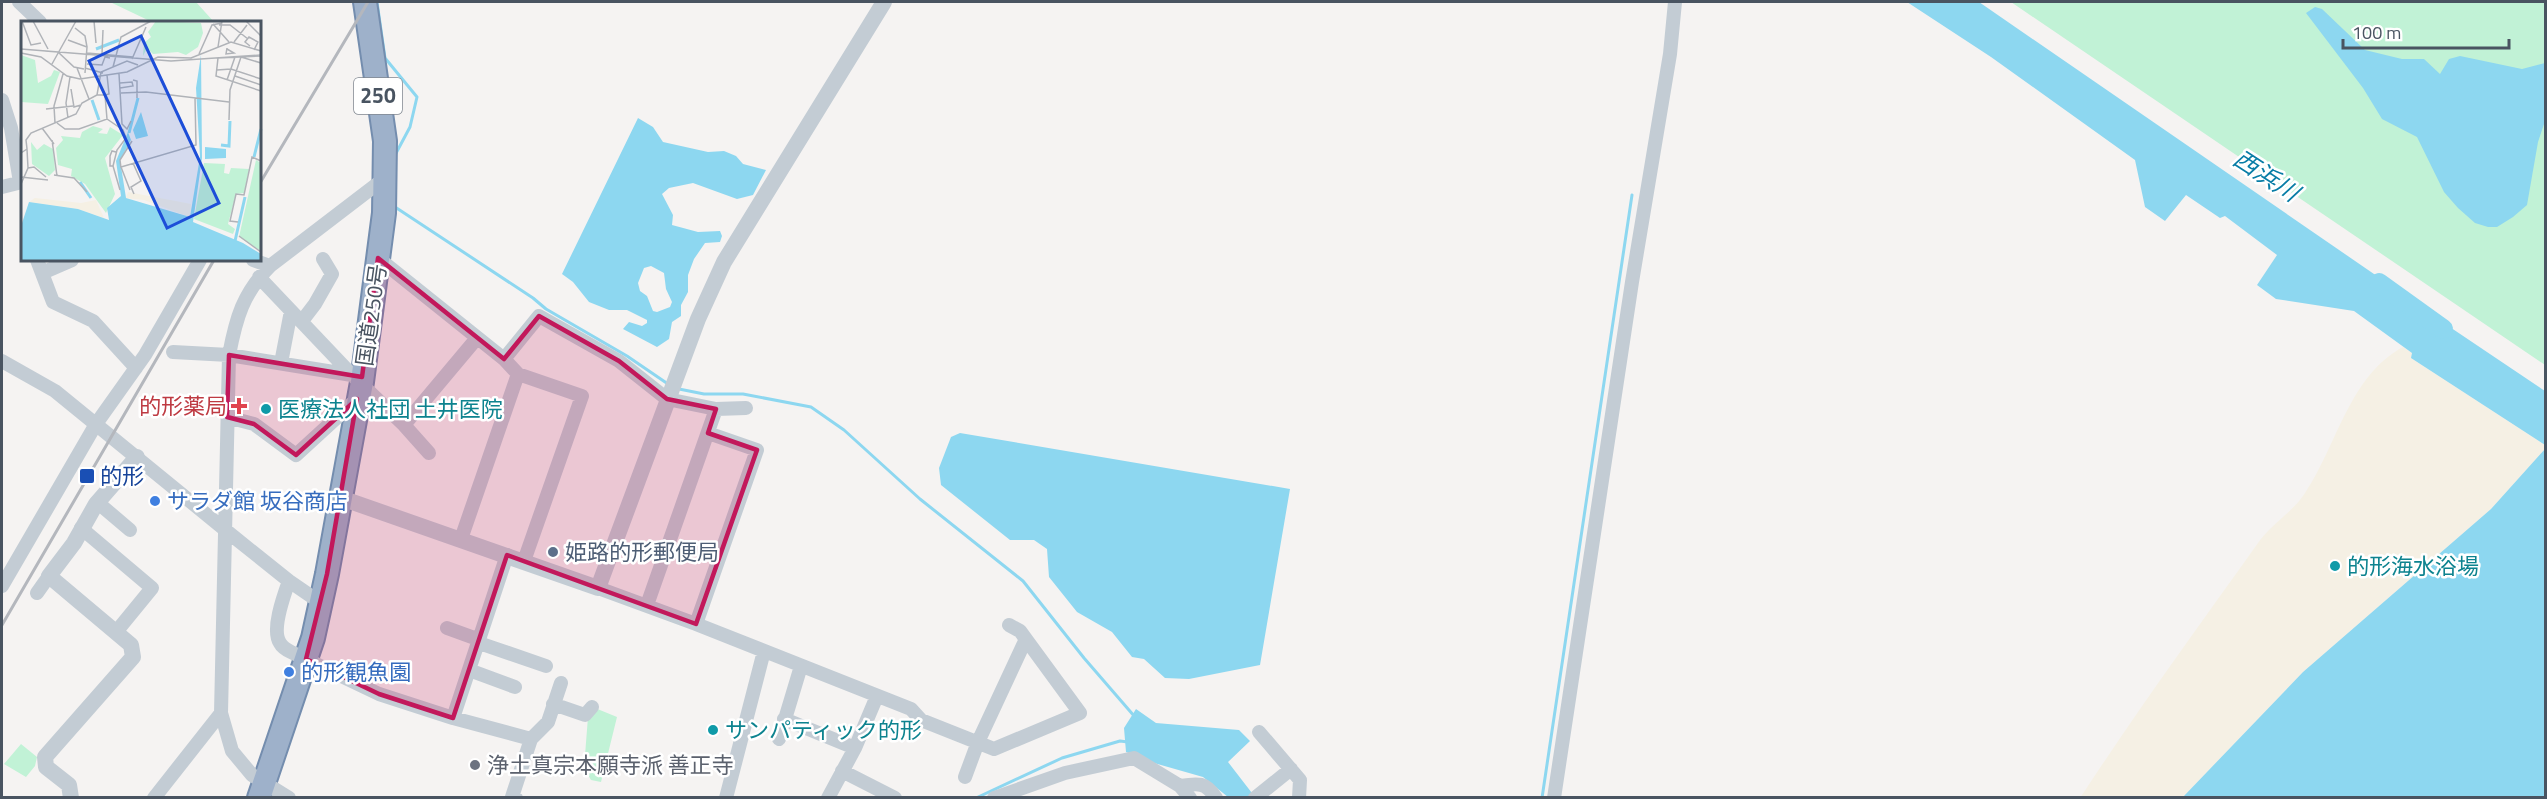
<svg xmlns="http://www.w3.org/2000/svg" width="2547" height="799" viewBox="0 0 2547 799" font-family="'Titillium Web','Noto Sans JP',sans-serif">
  <style>
    .green { fill: #c1f2d6 }
    .sand { fill: #f5f0e4 }
    .water { fill: #8dd7f0; fill-rule: evenodd }
    .lines { fill: none; stroke-linecap: round; stroke-linejoin: round }
    .stream { stroke: #8dd7f0; stroke-width: 3 }
    .river { stroke: #8dd7f0; stroke-width: 20 }
    .trunk-casing { stroke: #748dae; stroke-width: 26 }
    .minor { stroke: #c3ccd4; stroke-width: 14 }
    .tertiary { stroke: #c3ccd4; stroke-width: 16 }
    .trunk { stroke: #9eb1ca; stroke-width: 22 }
    .rail { stroke: #b4b7bd; stroke-width: 3 }
    .marked { fill: #c2185b; fill-opacity: 0.2; stroke: #c2185b; stroke-width: 4.5; stroke-linejoin: round }
    .health-dot { fill: #e0444e; stroke: #fff; stroke-width: 2 }
    .culture-dot { fill: #0f9aa8; stroke: #fff; stroke-width: 2 }
    .transit-dot { fill: #1a4fb4; stroke: #fff; stroke-width: 2 }
    .shop-dot { fill: #3f7fe0; stroke: #fff; stroke-width: 2 }
    .service-dot { fill: #5c6f8a; stroke: #fff; stroke-width: 2 }
    .worship-dot { fill: #6b7280; stroke: #fff; stroke-width: 2 }
    .labels { text-anchor: middle; stroke-width: 5; stroke-linejoin: round; paint-order: stroke }
    .shield { fill: #fff; stroke: #808790; stroke-width: 1.5 }
    .shield-label { font-size: 21px; font-weight: bold; fill: #495461 }
    .street-label { font-size: 22px; fill: #495461; stroke: #fff }
    .health-label { font-size: 22px; fill: #be3a42; stroke: #fff; text-anchor: end }
    .culture-label { font-size: 22px; fill: #0d838f; stroke: #fff; text-anchor: start }
    .transit-label { font-size: 22px; fill: #164399; stroke: #fff; text-anchor: start }
    .shop-label { font-size: 22px; fill: #366cbe; stroke: #fff; text-anchor: start }
    .service-label { font-size: 22px; fill: #4e5e75; stroke: #fff; text-anchor: start }
    .worship-label { font-size: 22px; fill: #5b616d; stroke: #fff; text-anchor: start }
    .water-label { font-size: 24px; font-style: italic; fill: #087da6; stroke: #fff }
    .inset-river { fill: none; stroke: #8dd7f0; stroke-width: 3 }
    .inset-road { fill: none; stroke: #b0b3b8; stroke-width: 1.5 }
    .view { fill: #1d4ed8; fill-opacity: 0.15; stroke: #1d4ed8; stroke-width: 3 }
    .inset-edge { fill: none; stroke: #495461; stroke-width: 3 }
  </style>
  <rect width="100%" height="100%" fill="#f5f3f2"/>
  <!-- green -->
  <path class="green" d="M110,2H196L214,22H152Z
    M2011,2H2545V365Z
    M595,708L617,717L601,782L591,780L584,768L588,717Z
    M21,744L37,757L35,766L26,777L4,764Z"/>
  <!-- sand -->
  <path class="sand" d="M2403,347L2412,353L2411,358L2545,445V449L2491,509L2303,672L2183,797L2080,798C2137,711 2198,627 2258,543C2271,524 2293,512 2305,493C2337,446 2349,376 2403,347Z"/>
  <!-- water -->
  <path class="water" d="M1907,2H1979L2403,294L2398,303L2418,317L2423,309L2545,391V445L2411,358L2412,353L2354,311L2276,299L2257,285L2277,255L2225,216L2220,218L2186,195L2165,221L2145,207L2135,160L1991,57Z
    M2315,7L2322,9L2365,50L2402,59H2424L2440,74L2449,59L2460,56L2522,69L2545,63V121L2538,142L2527,205L2513,217L2497,227H2488L2475,223L2458,208L2444,192L2417,137L2382,119L2363,88L2306,13Z
    M638,118L653,127L663,142L708,152L724,151L736,156L743,164L766,170L753,195L737,199L693,183L669,188L662,194L673,215L672,225L698,232L720,231L722,236L720,242L705,243L694,259L688,275V292L681,305V316L672,322L669,339L657,347L623,329L629,322L642,326L647,323V320L627,310H609L589,302L573,282L562,274ZM651,266L664,273L666,289L672,302L670,307L657,312L653,311L647,296L640,291L638,283L644,268Z
    M960,433L1290,489L1260,665L1189,679L1165,678L1144,659L1132,657L1112,632L1077,612L1049,577L1047,549L1034,540H1010L941,485L939,468L951,437Z
    M2545,449V797H2183L2303,672L2491,509Z
    M1136,709L1156,723L1239,730L1250,741L1228,762L1255,797H1228L1203,777L1154,763L1126,752L1124,728Z"/>
  <g class="lines">
    <!-- stream -->
    <path class="stream" d="M377,2L385,58L417,97L410,127L394,157
      M392,205L533,298L546,309L627,356L668,384
      M679,389L704,394H743L811,407L844,430L920,499L1023,581L1084,658L1135,717
      M976,798L1062,758L1120,741L1128,742
      M1542,798L1632,195"/>
    <!-- river -->
    <path class="river" d="M2379,283L2443,329"/>
    <!-- trunk casing -->
    <g class="trunk-casing">
      <path id="trunk" d="M259,798L313,638L327,574L362,382L384,213L385,141L365,2"/>
    </g>
    <!-- minor -->
    <path class="minor" d="M19,2L40,22
      M2,100L11,128L20,182
      M2,187L22,182
      M378,258L504,359L518,374
      M37,260L53,302L93,321L136,368
      M253,260L270,266
      M42,273L72,260
      M259,277L352,375
      M302,321L315,304L332,274L323,259
      M173,352L229,355L352,375L404,425L429,453
      M504,359L539,316L619,361L667,399L716,409L746,408
      M2,361L55,391L234,537L289,581L321,603
      M281,363L291,311
      M227,417L254,424L296,455L357,399
      M404,425L477,338
      M97,502L130,530
      M81,528L152,588L116,632
      M461,539L518,374L582,396L524,561
      M289,581C284,595 271,630 280,643C282,647 287,650 291,652L379,694L453,718L531,739L512,797L516,798
      M2,586L96,424L145,355L200,260
      M598,588L696,624L911,709L921,720L994,749L1080,713L1020,631L1009,625
      M37,593L49,576
      M647,605L716,409
      M696,624L757,450L708,433
      M447,628L480,640
      M479,643L546,666
      M469,670L515,687
      M553,704L585,715L592,707
      M453,718L507,555
      M784,719L855,748L877,696
      M1259,732L1300,780L1299,798
      M531,739L548,722L561,683
      M779,739L801,666
      M842,771L895,798
      M965,777L978,742L1026,639
      M1180,786C1198,783 1206,782 1216,798
      M154,798L221,713
      M289,798L252,775L232,751L221,713L229,355C236,318 243,293 270,266L385,178
      M726,798L764,651
      M828,798L855,748
      M994,798L1065,773L1134,758L1180,786L1190,798
      M1255,798L1291,769
      M1554,798L1632,282L1670,54L1675,2"/>
    <!-- tertiary -->
    <path class="tertiary" d="M341,498L598,588L698,319L724,262L884,2
      M71,798L69,785L46,767L45,757L133,657L131,645L49,576L74,543L96,504L137,457"/>
    <!-- trunk -->
    <use href="#trunk" class="trunk"/>
    <!-- rail -->
    <path class="rail" d="M260,183L368,2
      M2,625L214,260"/>
  </g>
  <!-- marked area -->
  <path class="marked" d="M378,258L504,359L539,316L619,361L667,399L716,409L708,433L757,450L696,624L507,555L453,718L379,694L306,659L327,574L357,399L296,455L254,424L227,417L229,355L362,377Z"/>
  <!-- markers -->
  <path class="health-dot" d="M236 397h6v6h6v6h-6v6h-6v-6h-6v-6h6z"/>
  <g class="culture-dot">
    <circle cx="266" cy="409" r="6"/>
    <circle cx="2335" cy="566" r="6"/>
    <circle cx="713" cy="730" r="6"/>
  </g>
  <rect class="transit-dot" x="79" y="468" width="16" height="16" rx="3"/>
  <g class="shop-dot">
    <circle cx="155" cy="501" r="6"/>
    <circle cx="289" cy="672" r="6"/>
  </g>
  <circle class="service-dot" cx="553" cy="552" r="6"/>
  <circle class="worship-dot" cx="475" cy="765" r="6"/>
  <g class="labels">
    <!-- shield labels -->
    <rect class="shield" x="354" y="78" width="48" height="36" rx="4.5"/>
    <g class="shield-label">
      <text x="378" y="103">250</text>
    </g>
    <!-- street labels -->
    <g class="street-label">
      <text transform="translate(371 315) rotate(-82)" y="8">国道250号</text>
    </g>
    <!-- health labels -->
    <g class="health-label">
      <text x="227" y="414">的形薬局</text>
    </g>
    <!-- culture labels -->
    <g class="culture-label">
      <text x="278" y="417">医療法人社団 土井医院</text>
      <text x="2347" y="574">的形海水浴場</text>
      <text x="725" y="738">サンパティック的形</text>
    </g>
    <!-- transit labels -->
    <g class="transit-label">
      <text x="100" y="484">的形</text>
    </g>
    <!-- shop labels -->
    <g class="shop-label">
      <text x="167" y="509">サラダ館 坂谷商店</text>
      <text x="301" y="680">的形観魚園</text>
    </g>
    <!-- service labels -->
    <g class="service-label">
      <text x="565" y="560">姫路的形郵便局</text>
    </g>
    <!-- worship labels -->
    <g class="worship-label">
      <text x="487" y="773">浄土真宗本願寺派 善正寺</text>
    </g>
    <!-- water labels -->
    <g class="water-label">
      <text transform="translate(2266 176) rotate(33)" y="8">西浜川</text>
    </g>
  </g>
  <!-- overview -->
  <g transform="translate(21 21)">
    <rect width="240" height="240" fill="#f5f3f2"/>
    <path d="M135,0L180,2L182,12L177,26L165,34L157,31L132,33L126,27L122,35L123,22L130,16L127,11ZM0,34L14,39L17,62L30,55L33,49L39,51L27,83L0,81ZM72,105L82,108L77,112L86,113L89,106L102,114L84,137L94,173L85,192L64,163L50,155L51,148L37,144L35,127L42,119L40,115L59,117L61,111ZM10,121L16,129L23,123L32,128L34,149L28,155L11,143ZM235,139L240,142V230L218,216ZM183,142L204,143L203,152L208,153L210,147L228,148L223,172L215,173L207,203L214,208L212,213L173,198Z" fill="#c1f2d6"/>
    <path d="M107,171L170,183L169,196L123,179L105,177ZM14,177L60,182L75,179L83,197L57,188L8,181Z" fill="#f5f0e4"/>
    <path d="M180,34L181,137L172,201L222,222L240,233V240H0V205L8,181L57,188L88,199L86,187L100,175L95,140L107,111L110,119L99,139L105,177L169,196L179,136L175,67ZM120,91L127,115L115,118L112,109ZM184,126L205,128V137L184,138Z" fill="#8dd7f0"/>
    <path class="inset-river" d="M75,28L98,19M71,79L78,99M108,112L117,77M200,124L208,125L209,100M233,136L240,108M59,161L70,177M214,220L224,176"/>
    <path class="inset-road" d="M1,0L10,24L20,22M12,0L27,28M73,0L75,22M225,0L240,15M192,3L208,21M198,4H209L227,18M54,7L64,15L66,26M47,19L66,26L64,52M213,21L226,4M229,25L224,21L228,16L237,21L233,29M197,26L201,0M0,28L150,40L240,34M206,28L213,32L205,33L206,27M24,30L37,31L53,46L63,48M0,32L20,36L46,55L59,58L106,51L137,36L170,37L210,21L240,30M66,32L112,36M81,33L82,9M178,33L191,4L201,2M240,35L197,37L195,55L240,70M111,38L125,6M31,43L55,0M66,43L81,44L84,36L89,37M92,46L100,16L130,0M56,47L68,78M64,47L82,52M196,49L210,48L240,58M98,53L101,103L106,108L110,100M214,55L240,64M112,59L116,60V77M206,59L214,36M99,62L111,61L112,65L99,67M50,68L53,86L60,84M100,72L125,71L208,81M76,74H84L86,98M84,74L88,73L86,54M25,88L52,85M47,97L45,82L49,56M208,99L209,69L220,36L240,42M34,102L33,85L42,53M36,102L44,108H58L86,98L102,109L105,117L96,129L92,145L99,169M21,107L33,123M31,119L36,155M0,132L6,128L5,119L10,112L55,93L61,82L76,74L80,51L106,40L117,44M112,142L120,160L110,166L113,173M92,145H89V135L91,130L95,131M7,147L13,146L25,156M100,147L99,139L111,120M33,154L53,157L66,171M0,156L27,159M0,163L7,147L6,128M109,169L100,146L175,124L174,77M217,201L209,200L215,173L223,174L231,136L240,140M218,215L240,231"/>
    <path class="view" d="M120,15L198,182L146,207L68,40Z"/>
    <rect width="240" height="240" class="inset-edge"/>
  </g>
  <!-- border -->
  <rect width="2547" height="799" fill="none" stroke="#495461" stroke-width="6"/>
  <!-- scale -->
  <path d="M2343 39v9h166v-9" fill="none" stroke="#495461" stroke-width="3"/>
  <text x="2352" y="39" font-size="18" fill="#495461" stroke="#ffffff" stroke-width="4.5" paint-order="stroke">100 m</text>
</svg>
